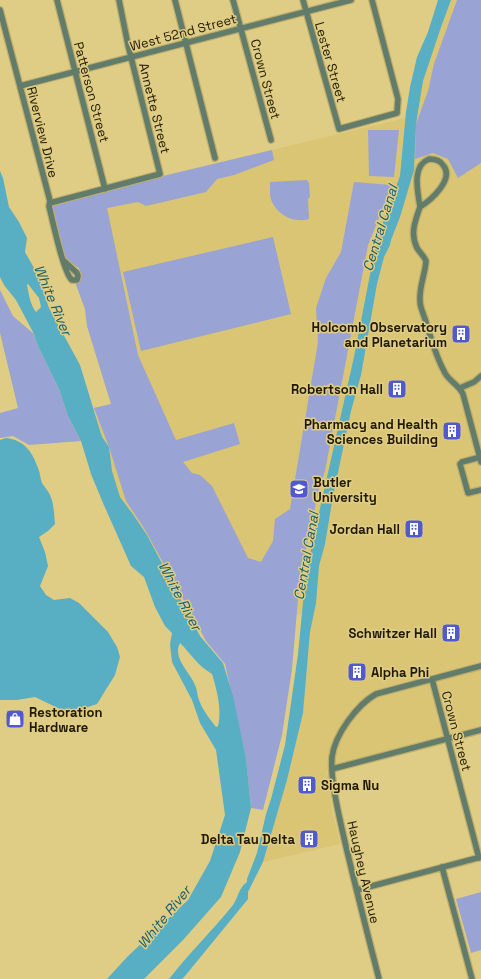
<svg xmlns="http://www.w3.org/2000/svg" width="481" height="979" viewBox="0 0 481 979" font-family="'Space Grotesk',sans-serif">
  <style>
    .built { fill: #d9c574 }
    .green { fill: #99a3d4 }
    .water { fill: #58aec3; fill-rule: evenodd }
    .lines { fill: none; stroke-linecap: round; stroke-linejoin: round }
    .minor-casing { stroke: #bdad6d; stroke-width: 8 }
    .minor { stroke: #617c6a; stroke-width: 5.5 }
    .labels { text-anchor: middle; stroke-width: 3; stroke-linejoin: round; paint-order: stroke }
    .street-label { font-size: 13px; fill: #201900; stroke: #e0cd85 }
    .poi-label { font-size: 13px; font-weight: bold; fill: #201900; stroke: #e0cd85; text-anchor: end }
    .water-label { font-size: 14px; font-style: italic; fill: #145c6c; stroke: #e0cd85 }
  </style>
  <rect width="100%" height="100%" fill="#e0cd85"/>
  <!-- built -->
  <path class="built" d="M447,0H481V729L327,770L332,809L340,844L263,862L287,780L303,713L310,632L313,611L206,641L176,585L164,571L141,577L94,408L111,404L87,326L85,309L75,282L80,281L81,276L79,268L64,258L50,203L418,115L422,82Z"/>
  <!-- green -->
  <path class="green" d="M457,0H481V163L458,178L448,159L433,153L415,159L416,124L428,91L434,64Z
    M368,130H399L394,177L369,176Z
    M272,150L274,160L234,175L217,179L206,192L146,206L138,202L107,208L138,355L176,440L234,423L240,444L183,462L192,473L200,475L212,486L248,558L261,562L273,541L275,519L290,509L318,342L316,308L326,278L341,252L354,182L392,185L368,245L325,471L319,489L300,576L292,669L282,735L263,810L251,808L246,758L225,664L206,641L144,528L126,501L109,447L94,408L111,404L87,326L85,309L75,282L80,281L81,276L79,268L64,258L50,203Z
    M307,180L309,183L310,197L308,199L309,219C293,224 273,213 270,195C270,191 270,187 270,182Z
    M273,237L291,314L141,351L123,272Z
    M0,290L13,316L34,334L38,346L59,389L68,416L81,441L29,445L13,436L0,438V413L18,408L0,333Z
    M481,892V950L471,953L456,899Z"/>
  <!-- water -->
  <path class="water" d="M438,0H451L440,30L423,81L416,124L414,170L400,217L391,240L390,245L384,257L377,284L361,375L351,411L333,496L325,544L319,566L316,603L310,632L303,713L287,780L263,862L248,892V899L185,976L182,979H169C189,953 213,930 233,905C238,898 239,887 247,882V879L257,853L266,814L271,799L285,745L298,654L305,582L312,544L354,357L374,254L378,236L400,176L406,112L410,87L417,57L428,32Z
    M0,171L3,178L9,207L19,222L27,238L25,252L38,275L49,308L80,365L102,437L109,447L112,471L120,497L132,513L147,535L200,636L223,663L233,696L246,758L251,808L240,852L221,897L183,940L144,979H107L128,956L188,900L210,861L225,815L216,750L200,723L192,700L172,662L170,644L172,633L165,626L155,607L144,577L131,566L103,503L91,474L81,441L68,416L59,389L38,346L34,334L16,300L4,285L0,277ZM28,284L39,298L41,307L36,312C30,304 29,295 27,285ZM180,643C191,654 197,665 212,674C217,690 222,710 218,726L216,727C209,718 201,708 198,697C197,693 197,689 195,685C190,672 172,658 180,643Z
    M6,438C24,440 32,451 38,468C40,472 40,478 42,483C44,486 47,490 49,493C54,502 54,514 55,524L48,531L39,537L45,552L48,566L40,586L46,595L54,600L70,598L79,603L108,632L117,647L120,657L115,675L97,704L73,712L60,709L35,697L17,700H0V440Z"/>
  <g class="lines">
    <!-- minor casing -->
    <g class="minor-casing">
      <path id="minor" d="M57,0L105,189
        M175,0L215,158
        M233,0L271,140
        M303,0L339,129L397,113L398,99L372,0
        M0,10L50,201L49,206C52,218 64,275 72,280H77L78,276L77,273L63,260
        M20,86L351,0
        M429,159C435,159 440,160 443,165C455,179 431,200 420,207C418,192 411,166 429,159Z
        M50,203L160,174L128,45L119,0
        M420,207C415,221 410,234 417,248C420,253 424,256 426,261C425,275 419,287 420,301C420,308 424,315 426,322C431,339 436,357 445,373C450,382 459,385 463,394L481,462
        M460,388L474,382L481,376
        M481,457L462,462L460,464L468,493L481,490
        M432,679L479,858
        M332,769L481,730
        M442,867L472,979
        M357,890L481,857
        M379,979C367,932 355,885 344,838C339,815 330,780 332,757C335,734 357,705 376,694L481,666"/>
    </g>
    <!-- minor -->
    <use href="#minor" class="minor"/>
  </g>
  <!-- icons -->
  <defs>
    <g id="building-square" transform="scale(1)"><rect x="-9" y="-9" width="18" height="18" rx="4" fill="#5159cf" stroke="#e0cd85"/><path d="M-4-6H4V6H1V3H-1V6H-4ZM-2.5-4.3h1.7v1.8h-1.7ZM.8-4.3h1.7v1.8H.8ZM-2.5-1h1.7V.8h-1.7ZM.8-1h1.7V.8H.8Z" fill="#fff"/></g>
    <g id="university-square" transform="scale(1)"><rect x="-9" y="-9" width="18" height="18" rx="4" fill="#5159cf" stroke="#e0cd85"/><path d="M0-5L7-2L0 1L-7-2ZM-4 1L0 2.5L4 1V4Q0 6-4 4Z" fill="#fff"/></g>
    <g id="shop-square" transform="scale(1)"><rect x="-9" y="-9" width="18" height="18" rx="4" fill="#5159cf" stroke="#e0cd85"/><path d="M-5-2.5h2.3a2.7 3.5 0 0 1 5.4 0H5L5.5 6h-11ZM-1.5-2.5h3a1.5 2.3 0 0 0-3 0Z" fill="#fff"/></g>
  </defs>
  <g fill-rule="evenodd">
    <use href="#building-square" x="461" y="334"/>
    <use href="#building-square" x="397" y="389"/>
    <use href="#building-square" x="452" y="431"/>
    <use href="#university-square" x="299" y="489"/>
    <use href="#building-square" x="414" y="529"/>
    <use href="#building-square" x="451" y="633"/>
    <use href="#building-square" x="357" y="672"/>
    <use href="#shop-square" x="15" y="719"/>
    <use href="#building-square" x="307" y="785"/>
    <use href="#building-square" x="309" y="839"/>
  </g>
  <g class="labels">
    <!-- street labels -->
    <g class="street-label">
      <text transform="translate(183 32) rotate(-15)" y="5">West 52nd Street</text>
      <text transform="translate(331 62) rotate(74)" y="5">Lester Street</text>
      <text transform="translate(266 79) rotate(75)" y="5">Crown Street</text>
      <text transform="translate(92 92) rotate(75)" y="5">Patterson Street</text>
      <text transform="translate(155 108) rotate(76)" y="5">Annette Street</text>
      <text transform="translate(43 132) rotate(76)" y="5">Riverview Drive</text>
      <text transform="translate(457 731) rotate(75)" y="5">Crown Street</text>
      <text transform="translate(364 872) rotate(77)" y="5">Haughey Avenue</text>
    </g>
    <!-- poi labels -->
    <g class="poi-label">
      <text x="447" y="332">Holcomb Observatory<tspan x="447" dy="15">and Planetarium</tspan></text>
      <text x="383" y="394">Robertson Hall</text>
      <text x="438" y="429">Pharmacy and Health<tspan x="438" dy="15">Sciences Building</tspan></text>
      <text x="313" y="487" text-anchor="start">Butler<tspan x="313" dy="15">University</tspan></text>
      <text x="400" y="534">Jordan Hall</text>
      <text x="437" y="638">Schwitzer Hall</text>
      <text x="371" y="677" text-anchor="start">Alpha Phi</text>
      <text x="29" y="717" text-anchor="start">Restoration<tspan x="29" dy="15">Hardware</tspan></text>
      <text x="321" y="790" text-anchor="start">Sigma Nu</text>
      <text x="295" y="844">Delta Tau Delta</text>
    </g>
    <!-- water labels -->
    <g class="water-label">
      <text transform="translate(380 228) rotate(-73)" y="5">Central Canal</text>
      <text transform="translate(53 300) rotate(67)" y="5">White River</text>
      <text transform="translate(306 556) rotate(-80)" y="5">Central Canal</text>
      <text transform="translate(180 596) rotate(62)" y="5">White River</text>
      <text transform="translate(164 917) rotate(-51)" y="5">White River</text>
    </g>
  </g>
</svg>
